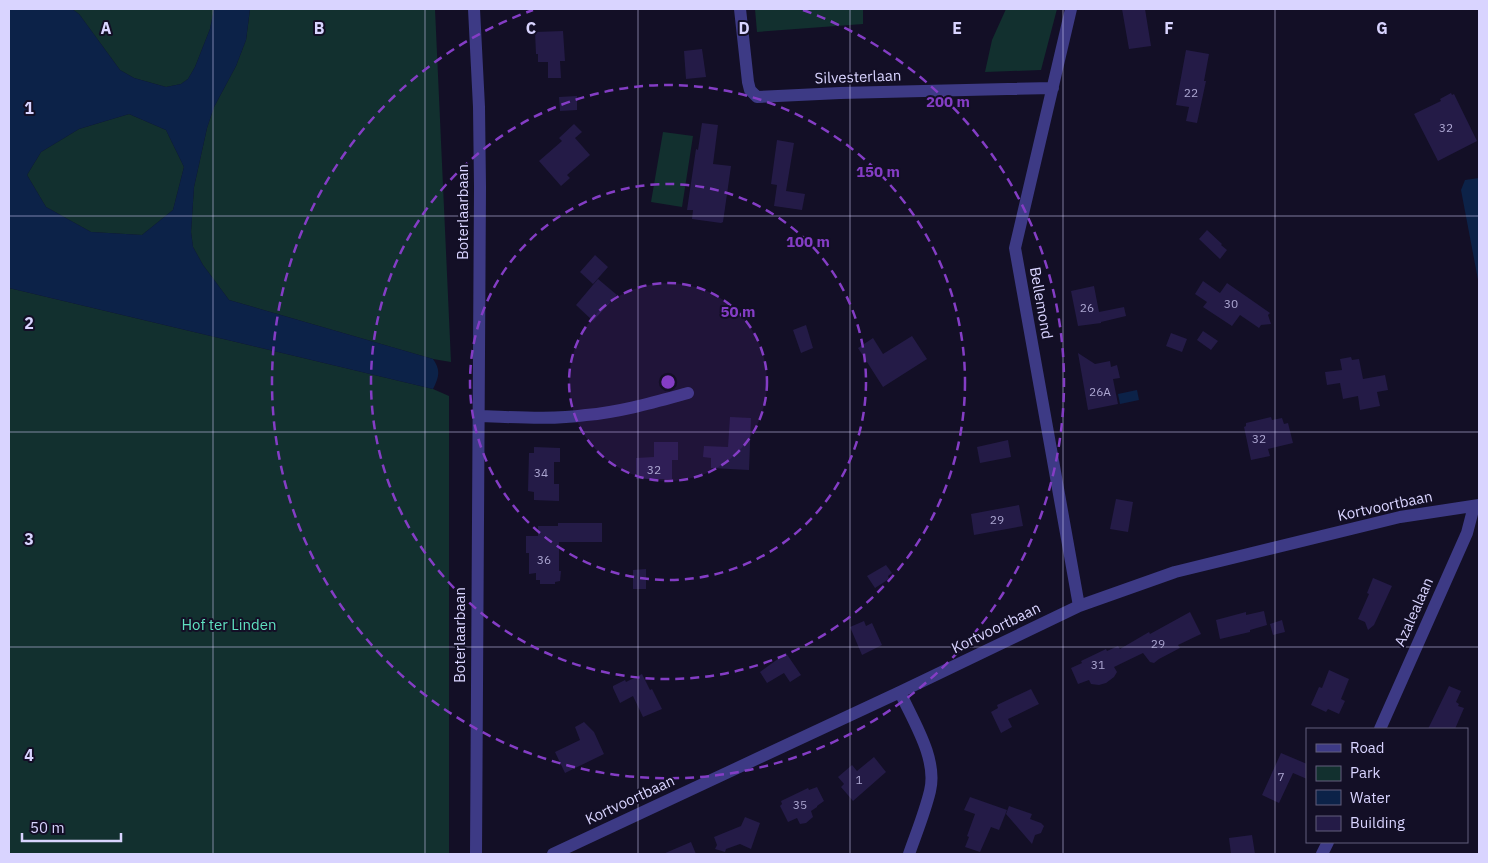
<svg xmlns="http://www.w3.org/2000/svg" width="1488" height="863" viewBox="0 0 1488 863" font-family="'IBM Plex Sans',sans-serif">
  <style>
    .green { fill: #12302f }
    .water { fill: #0c2248; fill-rule: evenodd }
    .building { fill: #241b47 }
    .lines { fill: none; stroke-linecap: round; stroke-linejoin: round }
    .minor { stroke: #3d3a85; stroke-width: 12 }
    .grid { fill: none; stroke: #d9d4ff; stroke-width: 1; stroke-opacity: 0.55 }
    .ring { fill: none; stroke: #843dc5; stroke-width: 2.5; stroke-dasharray: 9 6 }
    .labels { text-anchor: middle; stroke-width: 4; stroke-linejoin: round; paint-order: stroke }
    .number-label { font-size: 12px; fill: #aca6d1 }
    .street-label { font-size: 15px; fill: #d9d4ff; stroke: #130f26 }
    .park-label { font-size: 15px; fill: #5fe0c0; stroke: #130f26 }
    .grid-label { font-size: 16px; text-anchor: middle; font-weight: bold; fill: #d9d4ff; stroke: #130f26; stroke-width: 4; stroke-linejoin: round; paint-order: stroke }
    .centre { fill: #843dc5; stroke: #130f26; stroke-width: 2.5 }
    .ring-label { font-size: 15px; text-anchor: middle; font-weight: bold; fill: #843dc5; stroke: #130f26; stroke-width: 4; stroke-linejoin: round; paint-order: stroke }
  </style>
  <rect width="100%" height="100%" fill="#130f26"/>
  <!-- green -->
  <path class="green" d="M72,9H214L210,29L195,67L188,79L181,84L166,87L134,78L120,70L79,14Z
    M250,9H435L451,362L433,359L229,300L203,265L193,247L191,232L194,187L207,128L214,107L236,66L246,40Z
    M755,9H863V24L757,32Z
    M1006,9H1057L1041,70L985,72L992,40Z
    M129,114L166,130L184,167L173,210L142,235L91,232L46,207L27,175L41,152L79,129Z
    M663,132L693,136L682,207L651,202Z
    M9,288L433,389L449,396V854H9Z"/>
  <!-- water -->
  <path class="water" d="M9,9H72L79,14L120,70L134,78L166,87L181,84L188,79L195,67L210,29L214,9H250L246,40L236,66L214,107L207,128L194,187L191,232L193,247L203,265L229,300L433,359C441,370 439,377 433,389L9,288ZM129,114L166,130L184,167L173,210L142,235L91,232L46,207L27,175L41,152L79,129Z
    M1479,178V285L1461,190L1465,180Z
    M1137,390L1139,400L1120,404L1118,394Z"/>
  <!-- building -->
  <path class="building" d="M1122,9H1145L1151,46L1129,49Z
    M563,31L565,61H560L561,78H548V62H538V54H536L535,32Z
    M702,49L706,77L686,79L684,51Z
    M1186,50L1209,54L1204,81H1206L1197,123L1186,121L1189,107L1176,105Z
    M1451,93L1452,95L1454,94L1477,141L1438,161L1414,114L1441,101L1440,99Z
    M577,96V110L560,111L559,97Z
    M702,123L718,125L713,164L731,166L723,222L721,223L692,219L693,210H687L696,149L698,150Z
    M574,124L582,132L575,138L590,155L567,175L570,178L561,186L539,161L562,141L559,138Z
    M777,140L794,143L786,191L805,194L802,210L774,206L777,185L771,184Z
    M1207,230L1222,244L1221,245L1227,250L1220,259L1199,239Z
    M595,255L608,267L593,284L580,272Z
    M598,279L617,295L593,321L576,305Z
    M1203,281L1220,293L1227,283L1270,313L1268,315L1271,324L1261,325L1259,328L1240,315L1232,326L1203,307L1207,302L1195,294Z
    M1094,286L1099,312L1124,307L1126,316L1101,322V323L1078,326L1071,291Z
    M806,325L813,348L801,353L793,330Z
    M1203,331L1218,341L1211,350L1197,340Z
    M1171,333L1187,339L1182,352L1166,346Z
    M912,336L927,359L883,387L858,348L873,338L883,354Z
    M1078,353L1095,364L1110,361L1111,367L1117,365L1120,378L1113,379L1118,404L1088,410Z
    M1351,357L1352,360L1359,359L1363,379L1385,375L1388,390L1377,392L1380,406L1360,410L1358,396L1343,399L1340,383L1327,385L1325,372L1342,370L1340,359Z
    M730,417L751,418L749,470L711,468V458L703,457L704,446L728,447Z
    M1271,417L1272,420L1282,418L1284,424L1288,423L1293,443L1268,449L1270,456L1251,460L1244,427L1246,426V423Z
    M1008,440L1011,457L980,463L977,447Z
    M654,442H678V460H672V479H636V458L654,457Z
    M534,447L560,448V462H554V484H559V501L534,500V492L528,491L529,453H534Z
    M1116,499L1133,502L1128,532L1110,529Z
    M1019,505L1023,526L974,535L971,514Z
    M558,523H602V542H559V571H561L560,581L555,582V584H540V580H536V573L529,574V553H526V536H538V526H558Z
    M886,565L892,573L888,576L889,579L875,588L867,576Z
    M646,569V589H633V570Z
    M1373,578L1392,586L1374,625L1368,630L1365,622L1358,619L1369,594L1367,593Z
    M1264,611L1267,625L1250,630V632L1220,639L1216,620L1246,612V615Z
    M1190,612L1201,634L1178,645L1180,648L1159,659L1154,663L1150,662L1143,653L1114,667L1117,672L1114,677L1106,683L1099,685L1091,684L1089,680L1078,684L1071,668L1082,663L1081,661L1106,649L1107,651L1118,646L1120,649L1149,632L1150,634Z
    M1282,620L1285,632L1273,635L1270,624Z
    M864,621L866,626L872,623L882,645L862,655L850,627Z
    M786,653L801,675L790,682L784,673L767,683L760,672Z
    M1329,670L1349,679L1341,699L1345,701L1339,714L1328,709L1326,712L1311,705L1319,687L1322,688Z
    M642,674L650,690L652,689L662,709L643,717L633,696L620,703L613,688V686L625,680L626,682Z
    M1449,686L1461,691L1456,702L1459,704L1458,706L1464,708L1455,729H1428Z
    M1031,689L1039,704L1008,719L1012,727L1001,733L991,712L998,708L997,705Z
    M584,722L594,732L604,754L565,773L555,752L580,740L575,727Z
    M1281,753L1307,764V779L1293,773L1279,803L1262,795Z
    M874,757L886,772L853,801L841,787L844,784L838,777L852,765L857,771Z
    M817,787L824,801L817,806V807L811,811L813,817L806,823L800,824L797,818L788,822L780,806L782,804L781,801L808,788L809,790Z
    M970,797L1007,810L999,830L991,827L980,852L965,847L969,837L967,836L975,814L964,810Z
    M1009,806L1032,814L1030,819L1041,823L1044,826L1041,833L1035,835L1032,844L1006,814Z
    M745,817L760,823L751,849L740,844L726,849L725,852L715,849L717,845L714,837L741,826Z
    M1252,835L1255,854H1231L1229,838Z
    M691,842L696,854H663Z"/>
  <g class="lines">
    <!-- minor -->
    <path class="minor" d="M474,9L479,107L480,187L476,854
      M740,9L748,82L750,90L757,97L840,93L1053,88
      M1071,9L1015,248L1079,606
      M478,416C514,417 550,420 586,415C621,412 655,402 688,393
      M900,692C913,721 938,759 930,791C925,812 916,834 909,854
      M1380,729L1467,533L1474,506
      M553,854L900,692L1079,606L1175,572L1400,517L1479,505
      M1322,854L1328,842"/>
  </g>
  <!-- grid -->
  <path class="grid" d="M213,9V854M425,9V854M638,9V854M850,9V854M1063,9V854M1275,9V854M9,216H1479M9,432H1479M9,647H1479"/>
  <!-- distance rings -->
  <circle cx="668" cy="382" r="99" fill="#843dc5" fill-opacity=".12"/>
  <g class="ring">
    <circle cx="668" cy="382" r="99"/>
    <circle cx="668" cy="382" r="198"/>
    <circle cx="668" cy="382" r="297"/>
    <path d="M803 10A396 396 0 1 1 533 10"/>
  </g>
  <g class="labels">
    <!-- number labels -->
    <g class="number-label">
      <text x="1191" y="97">22</text>
      <text x="1446" y="132">32</text>
      <text x="1231" y="308">30</text>
      <text x="1087" y="312">26</text>
      <text x="1100" y="396">26A</text>
      <text x="1259" y="443">32</text>
      <text x="654" y="474">32</text>
      <text x="541" y="477">34</text>
      <text x="997" y="524">29</text>
      <text x="544" y="564">36</text>
      <text x="1158" y="648">29</text>
      <text x="1098" y="669">31</text>
      <text x="1281" y="781">7</text>
      <text x="859" y="784">1</text>
      <text x="800" y="809">35</text>
    </g>
    <!-- street labels -->
    <g class="street-label">
      <text transform="translate(858 77) rotate(-2)" y="5">Silvesterlaan</text>
      <text transform="translate(463 212) rotate(-90)" y="5">Boterlaarbaan</text>
      <text transform="translate(1041 303) rotate(80)" y="5">Bellemond</text>
      <text transform="translate(1385 506) rotate(-12)" y="5">Kortvoortbaan</text>
      <text transform="translate(1414 612) rotate(-66)" y="5">Azalealaan</text>
      <text transform="translate(996 628) rotate(-26)" y="5">Kortvoortbaan</text>
      <text transform="translate(460 635) rotate(-90)" y="5">Boterlaarbaan</text>
      <text transform="translate(630 800) rotate(-25)" y="5">Kortvoortbaan</text>
    </g>
    <!-- park labels -->
    <g class="park-label">
      <text x="229" y="630">Hof ter Linden</text>
    </g>
  </g>
  <g class="grid-label">
    <text x="106" y="34">A</text>
    <text x="319" y="34">B</text>
    <text x="531" y="34">C</text>
    <text x="744" y="34">D</text>
    <text x="957" y="34">E</text>
    <text x="1169" y="34">F</text>
    <text x="1382" y="34">G</text>
    <text x="29" y="114">1</text>
    <text x="29" y="329">2</text>
    <text x="29" y="545">3</text>
    <text x="29" y="761">4</text>
  </g>
  <circle cx="668" cy="382" r="8" class="centre"/>
  <g class="ring-label">
    <text x="948" y="107">200 m</text>
    <text x="878" y="177">150 m</text>
    <text x="808" y="247">100 m</text>
    <text x="738" y="317">50 m</text>
  </g>
  <!-- border -->
  <rect width="1488" height="863" fill="none" stroke="#d9d4ff" stroke-width="20"/>
  <!-- legend -->
  <rect x="1306" y="728" width="162" height="115" fill="#130f26" stroke="#625e7d"/>
  <rect x="1316" y="744" width="25" height="8" fill="#3d3a85" stroke="#625e7d"/>
  <text x="1350" y="753" font-size="15" fill="#d9d4ff">Road</text>
  <rect x="1316" y="766" width="25" height="15" fill="#12302f" stroke="#625e7d"/>
  <text x="1350" y="778" font-size="15" fill="#d9d4ff">Park</text>
  <rect x="1316" y="790" width="25" height="15" fill="#0c2248" stroke="#625e7d"/>
  <text x="1350" y="803" font-size="15" fill="#d9d4ff">Water</text>
  <rect x="1316" y="816" width="25" height="15" fill="#241b47" stroke="#625e7d"/>
  <text x="1350" y="828" font-size="15" fill="#d9d4ff">Building</text>
  <!-- scale -->
  <path d="M22 833v8h99v-8" fill="none" stroke="#d9d4ff" stroke-width="2.5"/>
  <text x="30" y="833" font-size="15" fill="#d9d4ff" stroke="#130f26" stroke-width="4" paint-order="stroke">50 m</text>
</svg>
